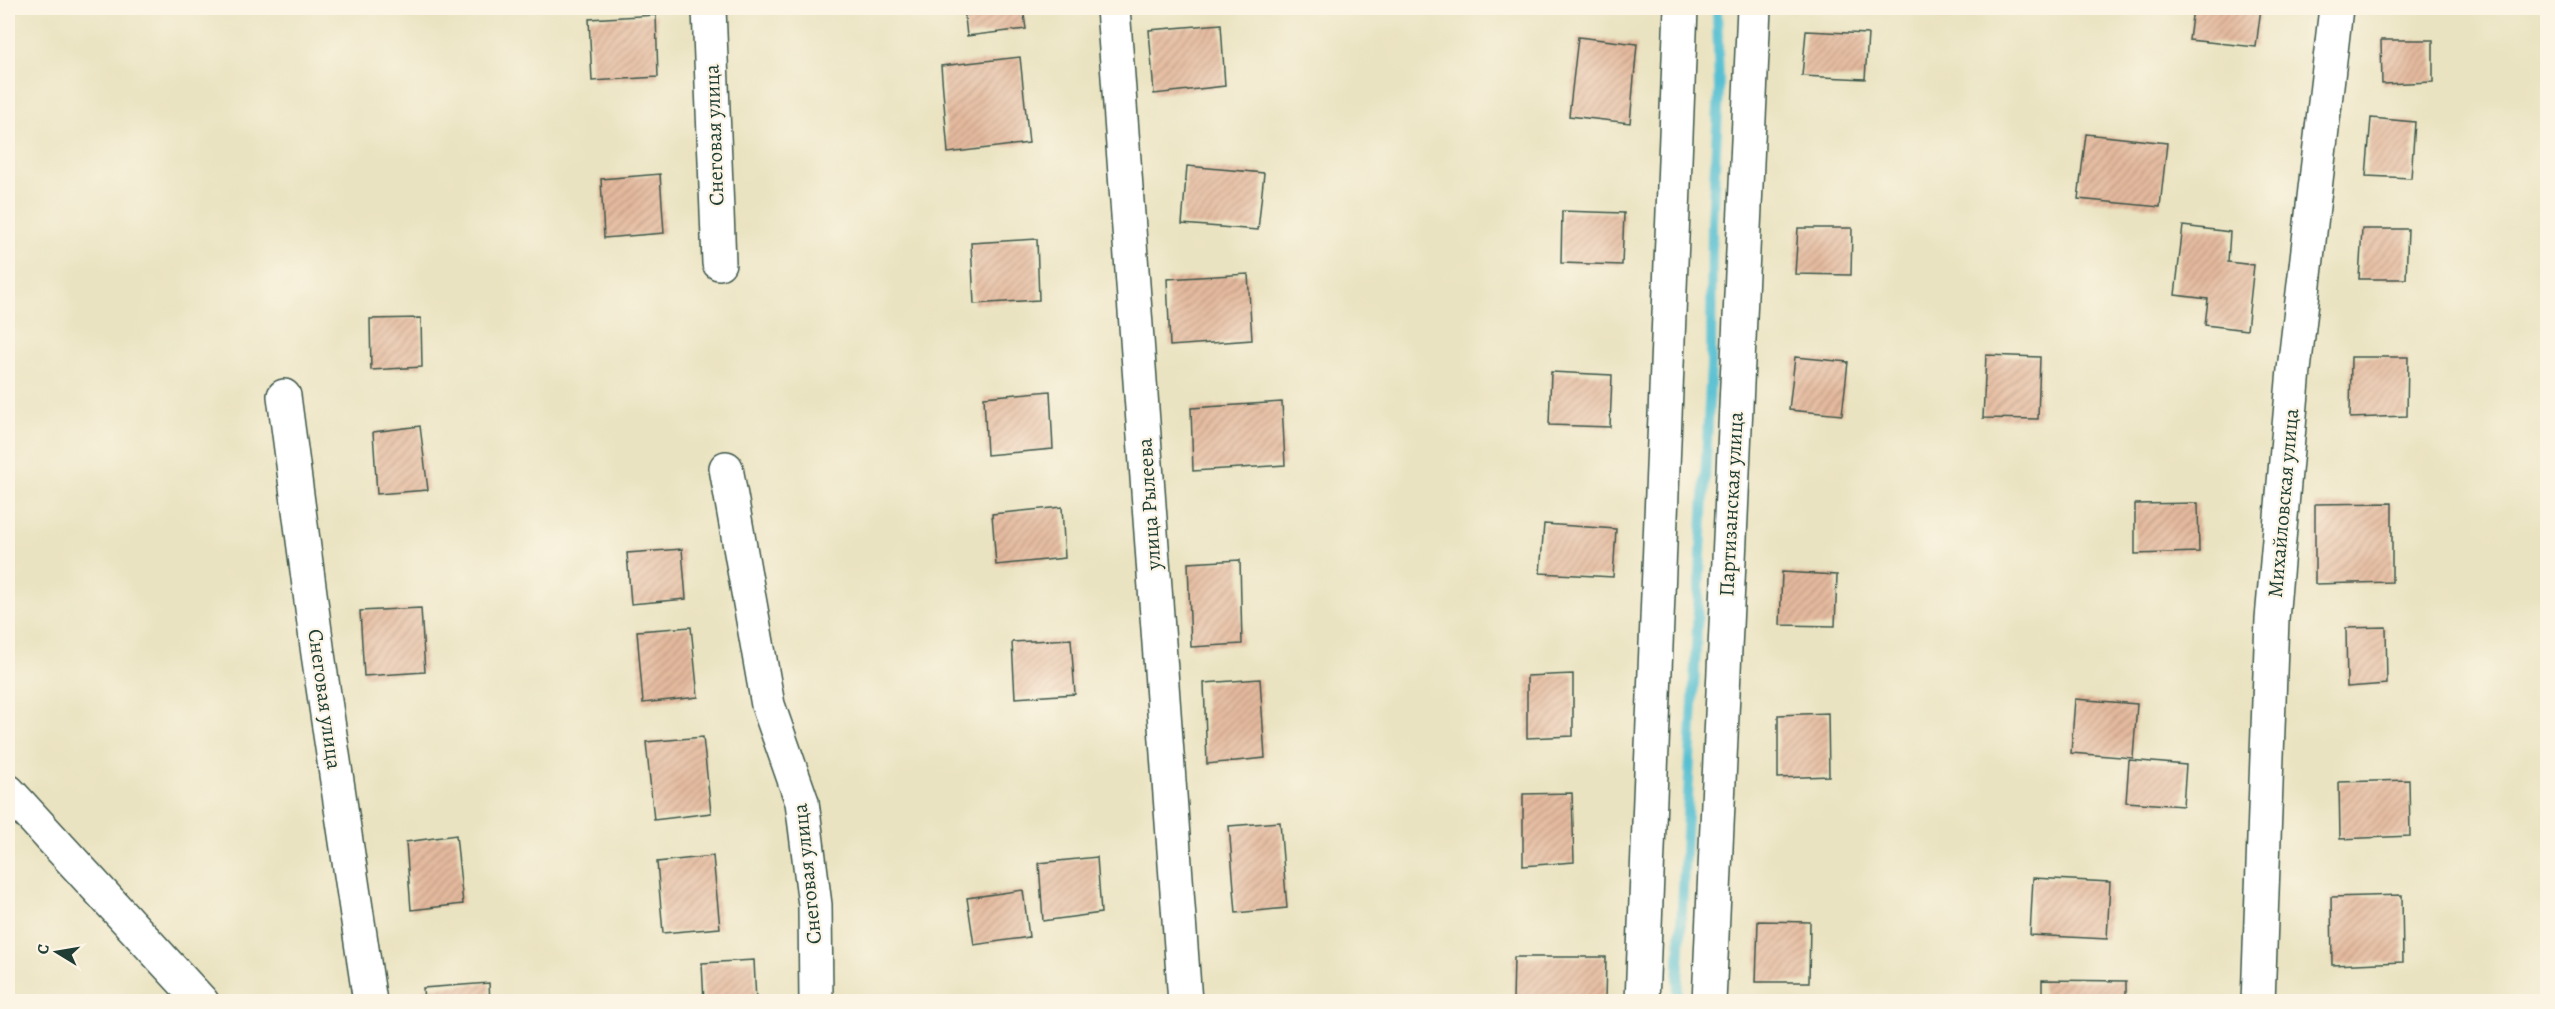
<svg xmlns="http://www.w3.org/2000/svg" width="2555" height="1009" viewBox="0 0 2555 1009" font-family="Alegreya,serif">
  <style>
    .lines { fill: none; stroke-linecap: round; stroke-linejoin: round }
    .stream { stroke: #56c0d2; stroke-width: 10 }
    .building { fill: url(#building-hatch) }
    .street-casing { stroke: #3d5649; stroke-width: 36 }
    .street { stroke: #fff; stroke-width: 33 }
    .labels { text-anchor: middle; stroke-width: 4.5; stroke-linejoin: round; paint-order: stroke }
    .street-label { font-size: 21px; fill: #1f3d34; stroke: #fcf5e5 }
  </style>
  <defs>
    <pattern id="building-hatch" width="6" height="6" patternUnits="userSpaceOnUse" patternTransform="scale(1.5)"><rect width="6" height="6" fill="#e5ba9e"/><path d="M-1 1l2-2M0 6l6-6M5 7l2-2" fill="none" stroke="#b99882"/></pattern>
  </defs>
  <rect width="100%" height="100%" fill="#fcf5e5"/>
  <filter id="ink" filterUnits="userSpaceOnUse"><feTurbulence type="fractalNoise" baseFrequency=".0167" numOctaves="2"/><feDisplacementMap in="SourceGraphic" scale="12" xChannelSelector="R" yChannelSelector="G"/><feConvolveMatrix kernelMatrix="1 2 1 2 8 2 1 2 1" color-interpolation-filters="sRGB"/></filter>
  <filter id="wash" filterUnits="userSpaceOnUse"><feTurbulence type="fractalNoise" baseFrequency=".008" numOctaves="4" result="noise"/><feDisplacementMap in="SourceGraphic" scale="24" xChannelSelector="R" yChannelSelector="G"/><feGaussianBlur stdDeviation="1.35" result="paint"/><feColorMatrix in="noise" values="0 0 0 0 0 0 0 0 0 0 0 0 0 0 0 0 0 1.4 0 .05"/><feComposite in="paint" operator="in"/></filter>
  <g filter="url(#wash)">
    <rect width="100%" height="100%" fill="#eae3c1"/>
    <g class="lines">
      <!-- stream -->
      <path class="stream" d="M1677,1002L1711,366L1712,223L1719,89L1717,8"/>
    </g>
    <g id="blocks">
      <!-- building -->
      <path class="building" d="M964,8H1023L1026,29L967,36Z
        M2193,8H2261L2256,47L2189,40Z
        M656,15L658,77L592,81L589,19Z
        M1221,24L1225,86L1154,94L1149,30Z
        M1806,31L1868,34L1865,79L1802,76Z
        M1578,37L1637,44L1630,123L1569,116Z
        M2381,40H2433V82L2382,84Z
        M1020,57L1029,143L948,153L941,66Z
        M2371,118L2415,122L2411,178L2366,176Z
        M2086,134L2167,143L2160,207L2078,199Z
        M1187,166L1264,173L1258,230L1182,224Z
        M660,174L664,233L604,238L601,179Z
        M1562,211L1624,213L1622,265L1561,263Z
        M2183,226L2230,232L2228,262L2254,265L2247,330L2205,325L2208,299L2175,295Z
        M1798,228H1852L1851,275L1795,274Z
        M2362,229H2408L2406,279H2359Z
        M1037,239L1039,300L974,304L971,243Z
        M1248,274L1252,340L1170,346L1167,279Z
        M421,318L422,367L371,370L370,319Z
        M1986,355L2040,357L2038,419L1983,418Z
        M1795,357L1848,362L1842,415L1789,410Z
        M2351,357H2408L2407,416L2350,418Z
        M1551,372L1612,375L1610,427L1549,425Z
        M1050,391L1053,449L987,455L984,397Z
        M1282,402L1285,465L1193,471L1191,408Z
        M420,426L428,490L377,494L373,432Z
        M2198,503L2199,552L2135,554V504Z
        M2392,503V582L2315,584V504Z
        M1062,507L1065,558L996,565L992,514Z
        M1544,524L1616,529L1613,577L1540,573Z
        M682,549L686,599L631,604L627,553Z
        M1240,560L1242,644L1191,647L1188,563Z
        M1782,572L1837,575L1835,626L1780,625Z
        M421,608L425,672L364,676L360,611Z
        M691,627L698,697L643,703L637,631Z
        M2386,627L2387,684L2347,687L2346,628Z
        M1071,639L1075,694L1015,698L1012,642Z
        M1573,674V736L1527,738V676Z
        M1260,679L1265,758L1207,764L1204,683Z
        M2075,699L2137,704L2133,758L2071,753Z
        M1828,713L1829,776L1778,778V715Z
        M703,737L711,813L654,820L646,742Z
        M2129,760L2186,765L2183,806L2126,802Z
        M2409,780L2410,836L2340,839L2339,782Z
        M1572,793L1574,862L1523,866V794Z
        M1280,822L1287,908L1236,913L1229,826Z
        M456,835L463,904L411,910L406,842Z
        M713,856L720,928L663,933L657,862Z
        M1097,857L1101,913L1043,921L1039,863Z
        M2033,878L2110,882L2107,939L2030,935Z
        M1023,890L1029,937L974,945L967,898Z
        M2402,895L2403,962L2332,965L2331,897Z
        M1758,921L1810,922L1809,982H1756Z
        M1514,957H1606L1605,1002H1513Z
        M754,960L756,1002H704L702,963Z
        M2042,980L2126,981V1002H2042Z
        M489,983L490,1002H424L423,988Z"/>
    </g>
  </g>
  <g filter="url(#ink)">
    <use href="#blocks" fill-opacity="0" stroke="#3d5649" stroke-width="1.5"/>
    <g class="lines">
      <!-- street casing -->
      <g class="street-casing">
        <path id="street" d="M709,8L719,263
          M1113,8L1185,1002
          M284,396L318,654L370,1002
          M726,468L768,705L802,802L815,905L816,1002
          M8,791L202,1002
          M1642,1002L1681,8
          M1709,1002L1754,8
          M2258,1002L2272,619L2294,370L2336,8"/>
      </g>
      <!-- street -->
      <use href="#street" class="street"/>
    </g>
  </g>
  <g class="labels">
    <!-- street labels -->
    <g class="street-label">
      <text transform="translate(714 135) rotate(-92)" y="7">Снеговая улица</text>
      <text transform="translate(2283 503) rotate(-85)" y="7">Михайловская улица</text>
      <text transform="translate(1149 504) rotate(-94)" y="7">улица Рылеева</text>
      <text transform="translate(1731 504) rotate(-87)" y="7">Партизанская улица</text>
      <text transform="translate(325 699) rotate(82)" y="7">Снеговая улица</text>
      <text transform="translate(807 874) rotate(-96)" y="7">Снеговая улица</text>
    </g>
  </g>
  <!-- margin -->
  <rect width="2555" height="1009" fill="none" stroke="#fcf5e5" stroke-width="30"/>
  <!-- north arrow -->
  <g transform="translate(57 952) rotate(281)" stroke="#fcf5e5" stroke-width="4.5" paint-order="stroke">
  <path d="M0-4.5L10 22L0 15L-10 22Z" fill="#1f3d34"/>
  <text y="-9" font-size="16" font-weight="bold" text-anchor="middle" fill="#1f3d34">С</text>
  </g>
</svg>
